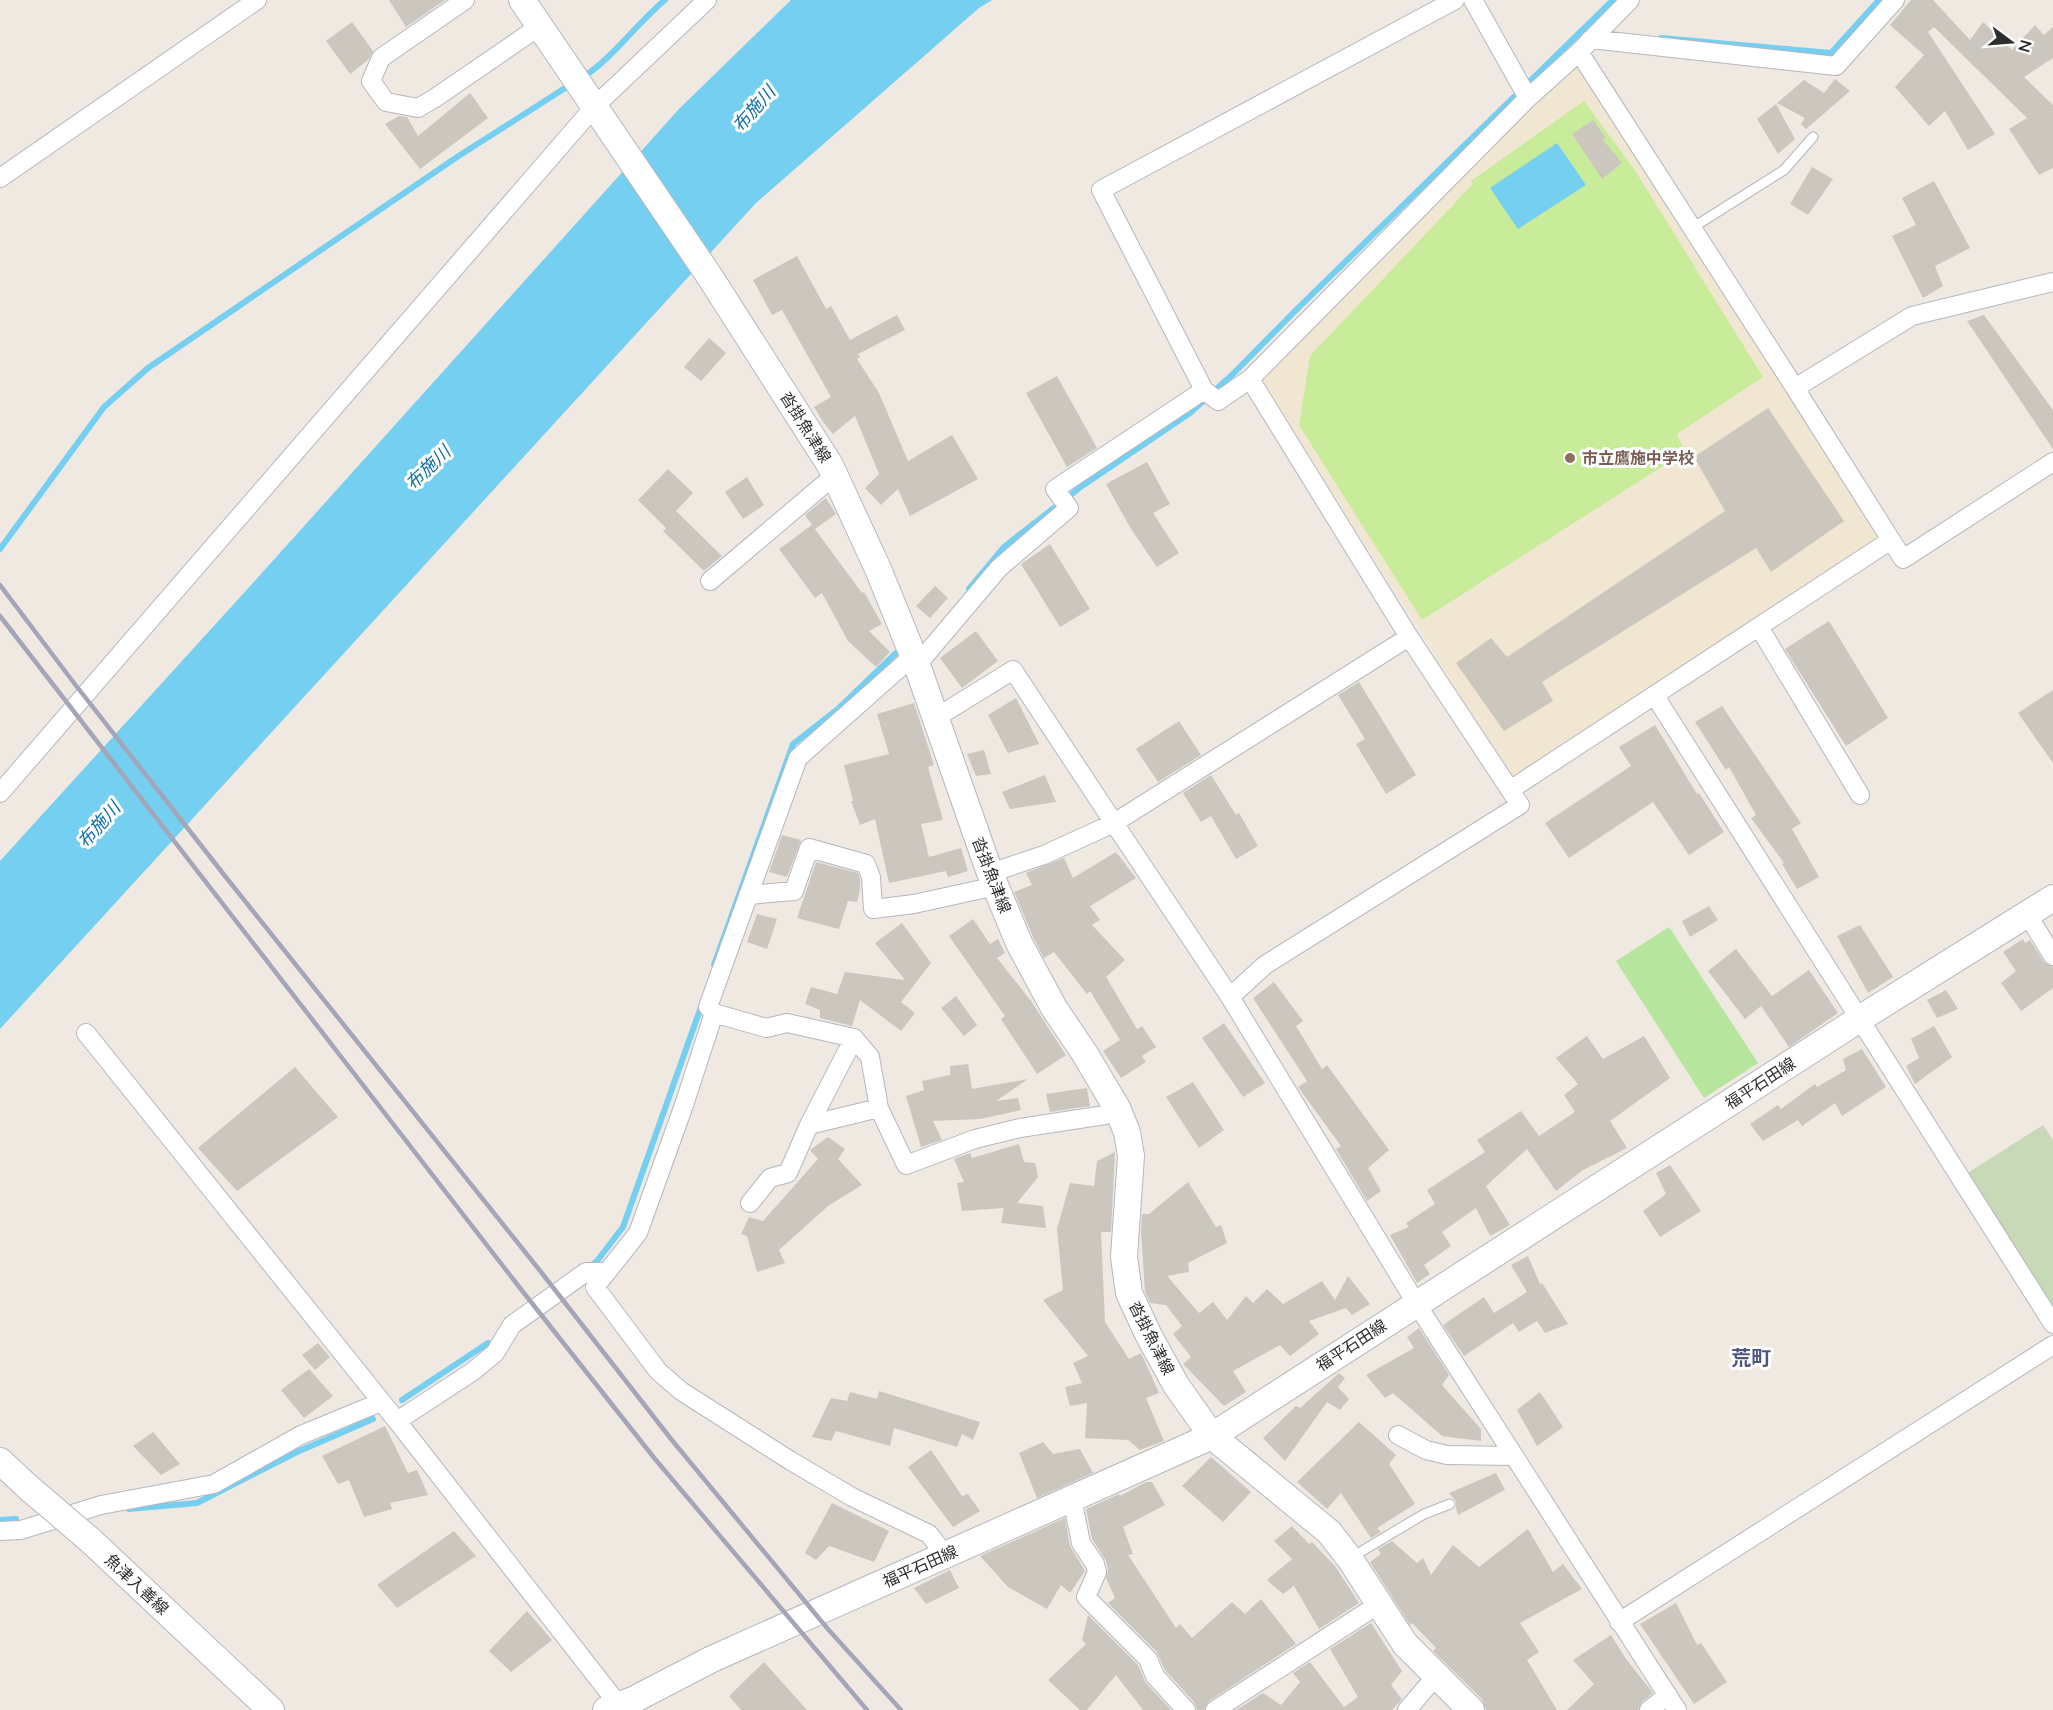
<svg xmlns="http://www.w3.org/2000/svg" width="2053" height="1710" viewBox="0 0 2053 1710" font-family="Mulish,'Noto Sans JP',sans-serif">
  <style>
    .education { fill: #f0e6d1 }
    .green { fill: #b6e59e }
    .cemetery { fill: #c8d9b8 }
    .pitch { fill: #c9ec9a }
    .water { fill: #75cff0 }
    .lines { fill: none; stroke-linecap: round; stroke-linejoin: round }
    .stream { stroke: #75cff0; stroke-width: 6 }
    .building { fill: #cbc7bf }
    .service-casing { stroke: #b4b7c1; stroke-width: 11 }
    .minor-casing { stroke: #b4b7c1; stroke-width: 20 }
    .secondary-casing { stroke: #b4b7c1; stroke-width: 28 }
    .service { stroke: #fff; stroke-width: 9 }
    .minor { stroke: #fff; stroke-width: 18 }
    .secondary { stroke: #fff; stroke-width: 26 }
    .rail { stroke: #a3a6b8; stroke-width: 4.5 }
    .secondary-bridge-casing { stroke: #b4b7c1; stroke-width: 28; stroke-linecap: butt }
    .secondary-bridge { stroke: #fff; stroke-width: 26 }
    .education-dot { fill: #8d6e63; stroke: #fff; stroke-width: 2 }
    .labels { text-anchor: middle; stroke-width: 6; stroke-linejoin: round; paint-order: stroke }
    .street-label { font-size: 16px; fill: #2e2e2e; stroke: #fff }
    .education-label { font-size: 16px; font-weight: bold; fill: #785e54; stroke: #fff; text-anchor: start }
    .water-label { font-size: 18px; font-style: italic; fill: #0d6fa3; stroke: #fff }
    .quarter-label { font-size: 20px; font-weight: bold; fill: #4d5680; stroke: #fff }
  </style>
  <rect width="100%" height="100%" fill="#efe9e1"/>
  <!-- education -->
  <path class="education" d="M1576,65L1880,535L1512,781L1424,635L1260,380L1457,180Z"/>
  <!-- green -->
  <path class="green" d="M1669,927L1758,1063L1704,1098L1616,961Z"/>
  <!-- cemetery -->
  <path class="cemetery" d="M2043,1125L2053,1140V1311L1966,1174Z"/>
  <!-- pitch -->
  <path class="pitch" d="M1584,101L1634,169L1763,377L1677,434L1685,452L1422,620L1299,425L1310,356L1473,184L1471,181Z"/>
  <!-- water -->
  <path class="water" d="M791,0H992L979,8L756,203L0,1029V861L252,584L679,109Z
    M1557,143L1586,185L1518,229L1490,188Z"/>
  <g class="lines">
    <!-- stream -->
    <path class="stream" d="M1661,38L1831,53L1879,0
      M582,78C614,57 636,24 665,0
      M0,549L104,407L148,368L457,157L573,83
      M969,589L1004,547L1082,486L1190,413L1233,374L1295,311L1613,0
      M714,965L793,744L839,708L896,653
      M591,1266L597,1261L623,1227L702,1004
      M402,1400L488,1343
      M129,1509L197,1503L297,1452L373,1419
      M0,1520L16,1519"/>
  </g>
  <!-- building -->
  <path class="building" d="M389,0H445L406,27Z
    M1911,0H1933L1970,40L1983,22L2012,50L2035,25L2044,35L2053,27V58L2024,77L2053,105V168L2039,175L2009,129L2027,118L1934,27L1928,32L1995,134L1968,150L1945,111L1929,126L1895,87L1924,55L1890,25Z
    M352,22L373,51L368,60L350,74L326,41Z
    M1835,79L1850,91L1806,129L1801,124L1805,118L1777,103L1804,80L1824,93Z
    M470,93L488,118L420,169L385,124L399,116L407,117L418,136Z
    M1776,104L1795,139L1778,154L1757,119Z
    M1593,120L1606,138L1603,140L1622,163L1602,179L1572,134Z
    M1812,167L1833,179L1808,215L1790,204Z
    M1934,181L1970,248L1935,266L1943,286L1923,298L1892,236L1916,225L1902,198Z
    M797,256L826,309L831,306L850,340L897,315L905,330L858,354L860,357L857,359L879,393L908,461L952,435L978,479L910,516L898,489L881,505L865,488L879,474L855,416L833,434L823,422L814,407L831,397L782,310L772,315L753,280Z
    M1984,315L2053,410V449L1967,321Z
    M709,338L726,353L701,381L684,367Z
    M1057,376L1097,448L1067,467L1026,393Z
    M1768,408L1844,521L1771,572L1756,548L1542,682L1553,701L1504,731L1456,663L1491,638L1507,657L1725,511L1694,457Z
    M1147,462L1170,504L1153,513L1179,553L1157,567L1131,529L1106,484Z
    M668,469L693,493L676,511L722,556L704,571L663,531L666,528L638,500Z
    M747,477L764,505L743,519L725,492Z
    M826,498L836,514L815,529L862,593L864,592L882,624L869,631L890,652L876,667L848,641L822,593L815,598L779,549L812,525L805,515Z
    M1050,544L1090,609L1060,627L1021,564Z
    M935,586L948,598L930,618L916,606Z
    M1829,621L1888,718L1846,746L1785,649Z
    M976,631L998,661L962,688L940,658Z
    M1359,682L1416,775L1386,794L1356,744L1365,739L1338,695Z
    M2053,690V763L2018,713Z
    M1016,698L1039,744L1008,753L988,715Z
    M914,703L934,765L928,767L943,820L921,824L929,857L961,848L968,871L948,877L946,871L889,883L875,819L860,825L851,801H853L844,765L889,754L877,714Z
    M1722,706L1801,823L1792,829L1819,877L1797,889L1782,864L1784,863L1751,818L1756,815L1729,767L1726,770L1695,722Z
    M1179,721L1201,755L1158,782L1136,749Z
    M1655,725L1697,794L1699,793L1724,832L1689,855L1653,802L1569,858L1545,823L1631,766L1619,747Z
    M984,750L991,774L976,776L967,754Z
    M1045,775L1056,802L1010,809L1002,792Z
    M1211,775L1236,815L1239,813L1258,846L1236,859L1211,816L1201,822L1183,793Z
    M782,835L801,840L787,877L769,872Z
    M1116,852L1136,878L1090,906L1100,920L1092,925L1125,960L1106,977L1137,1029L1142,1026L1156,1047L1142,1056L1146,1062L1121,1078L1103,1051L1120,1040L1090,991L1087,994L1054,952L1044,958L1033,937L1014,892L1032,885L1026,873L1028,872L1064,858L1073,878Z
    M816,862L858,873L860,879V889L857,902L848,901L839,929L797,918Z
    M1709,906L1718,920L1690,937L1682,921Z
    M757,914L777,919L767,949L747,942Z
    M973,919L990,944L998,939L1005,953L997,958L1031,1001L1066,1055L1037,1074L1001,1019L1005,1016L949,936Z
    M902,923L931,963L901,1002L915,1013L901,1031L860,1000L852,1026L820,1018V1010L805,1004L811,987L837,994L845,972L905,980L875,943Z
    M1860,925L1893,977L1868,993L1837,936Z
    M2023,939L2025,943L2030,940L2044,962L2053,967V988L2021,1011L2001,983L2016,971L2003,952Z
    M1736,949L1772,996L1809,970L1838,1013L1789,1047L1761,1006L1745,1019L1708,971Z
    M1274,982L1303,1021L1296,1026L1322,1069L1327,1065L1389,1150L1368,1168L1381,1191L1367,1201L1336,1149L1341,1146L1298,1087L1307,1081L1253,998Z
    M1946,990L1958,1009L1937,1018L1927,1000Z
    M956,996L977,1025L964,1036L941,1008Z
    M1224,1023L1265,1083L1243,1097L1202,1038Z
    M1934,1026L1952,1057L1915,1084L1906,1066L1919,1058L1911,1039Z
    M1587,1036L1603,1059L1644,1036L1670,1078L1610,1121L1627,1148L1583,1170L1556,1191L1527,1149L1486,1186L1510,1225L1490,1236L1476,1208L1442,1232L1451,1246L1424,1265L1430,1274L1417,1283L1390,1235L1409,1227L1406,1223L1435,1204L1427,1190L1485,1152L1477,1140L1521,1111L1539,1136L1575,1112L1564,1095L1578,1084L1556,1058Z
    M1862,1049L1886,1087L1842,1116L1835,1103L1802,1126L1798,1120L1763,1141L1750,1124L1778,1105L1781,1109L1815,1084L1817,1087L1846,1070L1843,1059Z
    M968,1064L972,1089L1028,1079L996,1101L1018,1098L1021,1110L980,1119L933,1121L942,1140L921,1147L906,1096L924,1090L922,1081L950,1075V1066Z
    M295,1067L338,1117L237,1191L198,1148Z
    M1193,1082L1224,1130L1199,1148L1166,1097Z
    M1087,1088L1090,1106L1050,1112L1046,1094Z
    M828,1137L845,1149L838,1159L862,1185L828,1206L779,1250L785,1263L757,1272L747,1236L741,1234L749,1217L763,1221L818,1159L810,1150Z
    M1019,1144L1024,1162L1035,1163L1038,1177L1017,1203L1043,1206L1046,1228L1001,1223L1004,1208L962,1211L957,1183L964,1182L954,1159L970,1153L972,1158Z
    M1115,1152L1111,1232H1101L1105,1322L1129,1359L1141,1353L1159,1393L1146,1398L1164,1441L1140,1450L1128,1440L1085,1438L1087,1403L1070,1406L1065,1387L1082,1383L1073,1363L1088,1356L1043,1300L1063,1290L1057,1229L1070,1183L1094,1186L1097,1161Z
    M1670,1165L1701,1211L1660,1237L1643,1211L1666,1194L1656,1173Z
    M1188,1182L1216,1227L1221,1225L1227,1243L1188,1263L1189,1272L1167,1276L1199,1313L1213,1302L1227,1320L1246,1296L1253,1303L1267,1289L1283,1304L1322,1281L1335,1300L1348,1276L1370,1304L1352,1315L1346,1308L1309,1321L1319,1334L1290,1356L1280,1345L1233,1371L1246,1392L1224,1406L1183,1364L1191,1357L1173,1334L1182,1326L1166,1305L1150,1303L1145,1291L1141,1232L1142,1214H1149Z
    M1528,1256L1540,1284L1542,1283L1568,1324L1545,1333L1537,1321L1519,1332L1513,1323L1464,1356L1443,1325L1484,1297L1494,1313L1527,1292L1511,1265Z
    M1419,1328L1449,1375L1442,1385L1481,1429V1441L1442,1436L1393,1393L1385,1398L1366,1375L1414,1348L1407,1337Z
    M318,1343L330,1357L315,1370L302,1355Z
    M309,1369L333,1396L304,1418L281,1390Z
    M1339,1373L1345,1378L1338,1387L1349,1399L1340,1410L1327,1402L1285,1461L1263,1438L1296,1406L1300,1408Z
    M879,1391L980,1422L973,1440L962,1434L957,1447L894,1428L890,1446L836,1431L831,1441L812,1437L831,1398L847,1401L850,1392L877,1399Z
    M1540,1392L1563,1427L1537,1446L1517,1410Z
    M1359,1422L1396,1455L1389,1464L1415,1504L1377,1528L1381,1532L1371,1538L1341,1493L1327,1509L1297,1482Z
    M385,1426L408,1473L417,1470L428,1495L390,1503L392,1509L364,1517L349,1480L338,1484L322,1456Z
    M153,1432L180,1464L161,1475L133,1446Z
    M1043,1442L1053,1454L1080,1449L1093,1473L1037,1498L1019,1453Z
    M931,1450L962,1496L968,1494L980,1511L953,1527L908,1467Z
    M1211,1457L1251,1492L1223,1522L1182,1486Z
    M1496,1473L1505,1490L1458,1515L1456,1508V1501L1449,1493Z
    M1146,1482H1152L1165,1505L1123,1527L1133,1554L1128,1555L1176,1628L1180,1624L1192,1638L1232,1602L1245,1614L1261,1599L1296,1644L1209,1701L1204,1710H1197L1194,1702L1165,1670L1156,1651L1108,1603L1115,1598L1106,1578L1108,1570L1106,1561L1092,1539L1086,1509L1119,1494L1120,1496Z
    M832,1503L889,1531L874,1562L829,1546L816,1560L805,1553Z
    M1065,1518L1070,1546L1085,1571L1070,1593L1061,1585L1047,1609L1008,1587L980,1556Z
    M1292,1526L1309,1544L1312,1542L1335,1566L1359,1603L1319,1629L1294,1586L1283,1594L1267,1580L1292,1559L1274,1541Z
    M1528,1529L1553,1572L1563,1564L1582,1589L1520,1623L1539,1652L1527,1660L1557,1710H1486L1482,1699L1433,1651L1436,1648L1412,1623L1410,1625L1370,1562L1381,1554L1378,1549L1392,1541L1417,1563L1423,1558L1431,1575L1453,1545L1479,1567Z
    M454,1531L476,1556L397,1608L377,1585Z
    M950,1570L959,1588L926,1604L914,1588Z
    M1676,1603L1697,1645L1701,1643L1727,1682L1694,1704L1640,1624Z
    M527,1611L552,1640L511,1672L489,1651Z
    M1088,1615L1138,1665L1146,1683L1171,1710H1143L1116,1675L1087,1710H1080L1048,1680L1086,1644L1082,1640Z
    M1371,1623L1402,1671L1391,1685L1402,1699L1392,1710H1236L1263,1693L1281,1705L1300,1682L1293,1673L1310,1662L1344,1707L1358,1697L1330,1649Z
    M1611,1635L1626,1659L1653,1693L1642,1702L1638,1710H1567L1594,1684L1573,1660Z
    M764,1662L807,1710H741L729,1696Z"/>
  <g class="lines">
    <!-- service casing -->
    <g class="service-casing">
      <path id="service" d="M1692,228L1784,170L1813,137
        M1352,1557L1424,1514L1450,1504"/>
    </g>
    <!-- minor casing -->
    <g class="minor-casing">
      <path id="minor" d="M465,0L381,58L371,81L386,102L418,108L435,98L540,26
        M1473,0L1528,98
        M1591,39L1836,66L1895,0
        M1579,52L1795,388L1891,540
        M0,178L257,0
        M1795,388L1912,316L2053,282
        M1204,390L1101,190L1455,0
        M710,581L835,475
        M1759,627L1860,795
        M1409,637L1250,379L1528,98L1579,52L1630,0
        M917,665L999,568L1069,508L1055,489L1204,390L1218,401L1250,379
        M1655,696L2053,1324
        M937,717L1013,670L1114,823L1409,637L1520,805L1265,965L1230,997
        M1510,790L1891,540L1903,559L2053,462
        M0,793L595,106L707,0
        M990,873L1044,855L1114,823L1230,997L1416,1303L1677,1710
        M748,895L794,891L809,848L866,864L871,877L873,909L914,904L996,886
        M2027,914L2053,956
        M714,1013L708,1007L798,758L913,656
        M86,1033L397,1421
        M809,1125L854,1038
        M750,1203L770,1178L788,1173L809,1125L879,1108
        M607,1272L595,1287L658,1371L681,1391L791,1461L852,1497L929,1534L945,1555
        M1398,1435L1426,1450L1447,1455L1513,1456
        M1072,1498L1081,1543L1095,1564L1097,1572L1086,1597L1148,1659L1155,1676L1186,1710
        M0,1531L21,1530L101,1505L214,1484L301,1435L381,1402
        M1619,1622L2053,1345
        M618,1704L397,1421L472,1372L495,1353L512,1325L586,1272H607L638,1233L684,1105L714,1013L766,1028L787,1023L854,1038L870,1057L879,1108L906,1165L975,1139L1020,1128L1105,1115L1117,1108
        M1215,1710L1379,1604
        M1407,1710L1436,1676
        M1649,1710L1668,1695"/>
    </g>
    <!-- secondary casing -->
    <g class="secondary-casing">
      <path id="secondary" d="M522,0L710,277L830,465L878,569L917,665L990,873L1019,943L1054,1008L1085,1054L1117,1108L1127,1132L1131,1156L1124,1257L1129,1293L1149,1336L1176,1385L1212,1436L1329,1532L1350,1559L1405,1644L1471,1710
        M0,1461L29,1488
        M90,1540L271,1710
        M606,1710L633,1700L712,1659L1212,1436L1861,1018L2053,898"/>
    </g>
    <!-- service -->
    <use href="#service" class="service"/>
    <!-- minor -->
    <use href="#minor" class="minor"/>
    <!-- secondary -->
    <use href="#secondary" class="secondary"/>
    <!-- rail -->
    <path class="rail" d="M0,585L74,683L225,876L541,1272L671,1439L827,1628L901,1710
      M0,616L520,1288L655,1459L867,1710"/>
    <!-- secondary-bridge casing -->
    <g class="secondary-bridge-casing">
      <path id="secondary-bridge" d="M29,1488L90,1540"/>
    </g>
    <!-- secondary-bridge -->
    <use href="#secondary-bridge" class="secondary-bridge"/>
  </g>
  <!-- markers -->
  <circle class="education-dot" cx="1570" cy="458" r="6"/>
  <g class="labels">
    <!-- street labels -->
    <g class="street-label">
      <text transform="translate(806 427) rotate(58)" y="6">沓掛魚津線</text>
      <text transform="translate(992 875) rotate(69)" y="6">沓掛魚津線</text>
      <text transform="translate(1760 1083) rotate(-33)" y="6">福平石田線</text>
      <text transform="translate(1152 1338) rotate(63)" y="6">沓掛魚津線</text>
      <text transform="translate(1351 1345) rotate(-33)" y="6">福平石田線</text>
      <text transform="translate(920 1566) rotate(-24)" y="6">福平石田線</text>
      <text transform="translate(137 1584) rotate(43)" y="6">魚津入善線</text>
    </g>
    <!-- education labels -->
    <g class="education-label">
      <text x="1582" y="464">市立鷹施中学校</text>
    </g>
    <!-- water labels -->
    <g class="water-label">
      <text transform="translate(754 109) rotate(-49)" y="6">布施川</text>
      <text transform="translate(428 468) rotate(-44)" y="6">布施川</text>
      <text transform="translate(99 825) rotate(-49)" y="6">布施川</text>
    </g>
    <!-- quarter labels -->
    <g class="quarter-label">
      <text x="1751" y="1365">荒町</text>
    </g>
  </g>
  <!-- north arrow -->
  <g transform="translate(2011 42) rotate(106)" stroke="#ffffff" stroke-width="4.5" paint-order="stroke">
  <path d="M0-4.5L10 22L0 15L-10 22Z" fill="#2e2e2e"/>
  <text y="-9" font-size="16" font-weight="bold" text-anchor="middle" fill="#2e2e2e">N</text>
  </g>
</svg>
